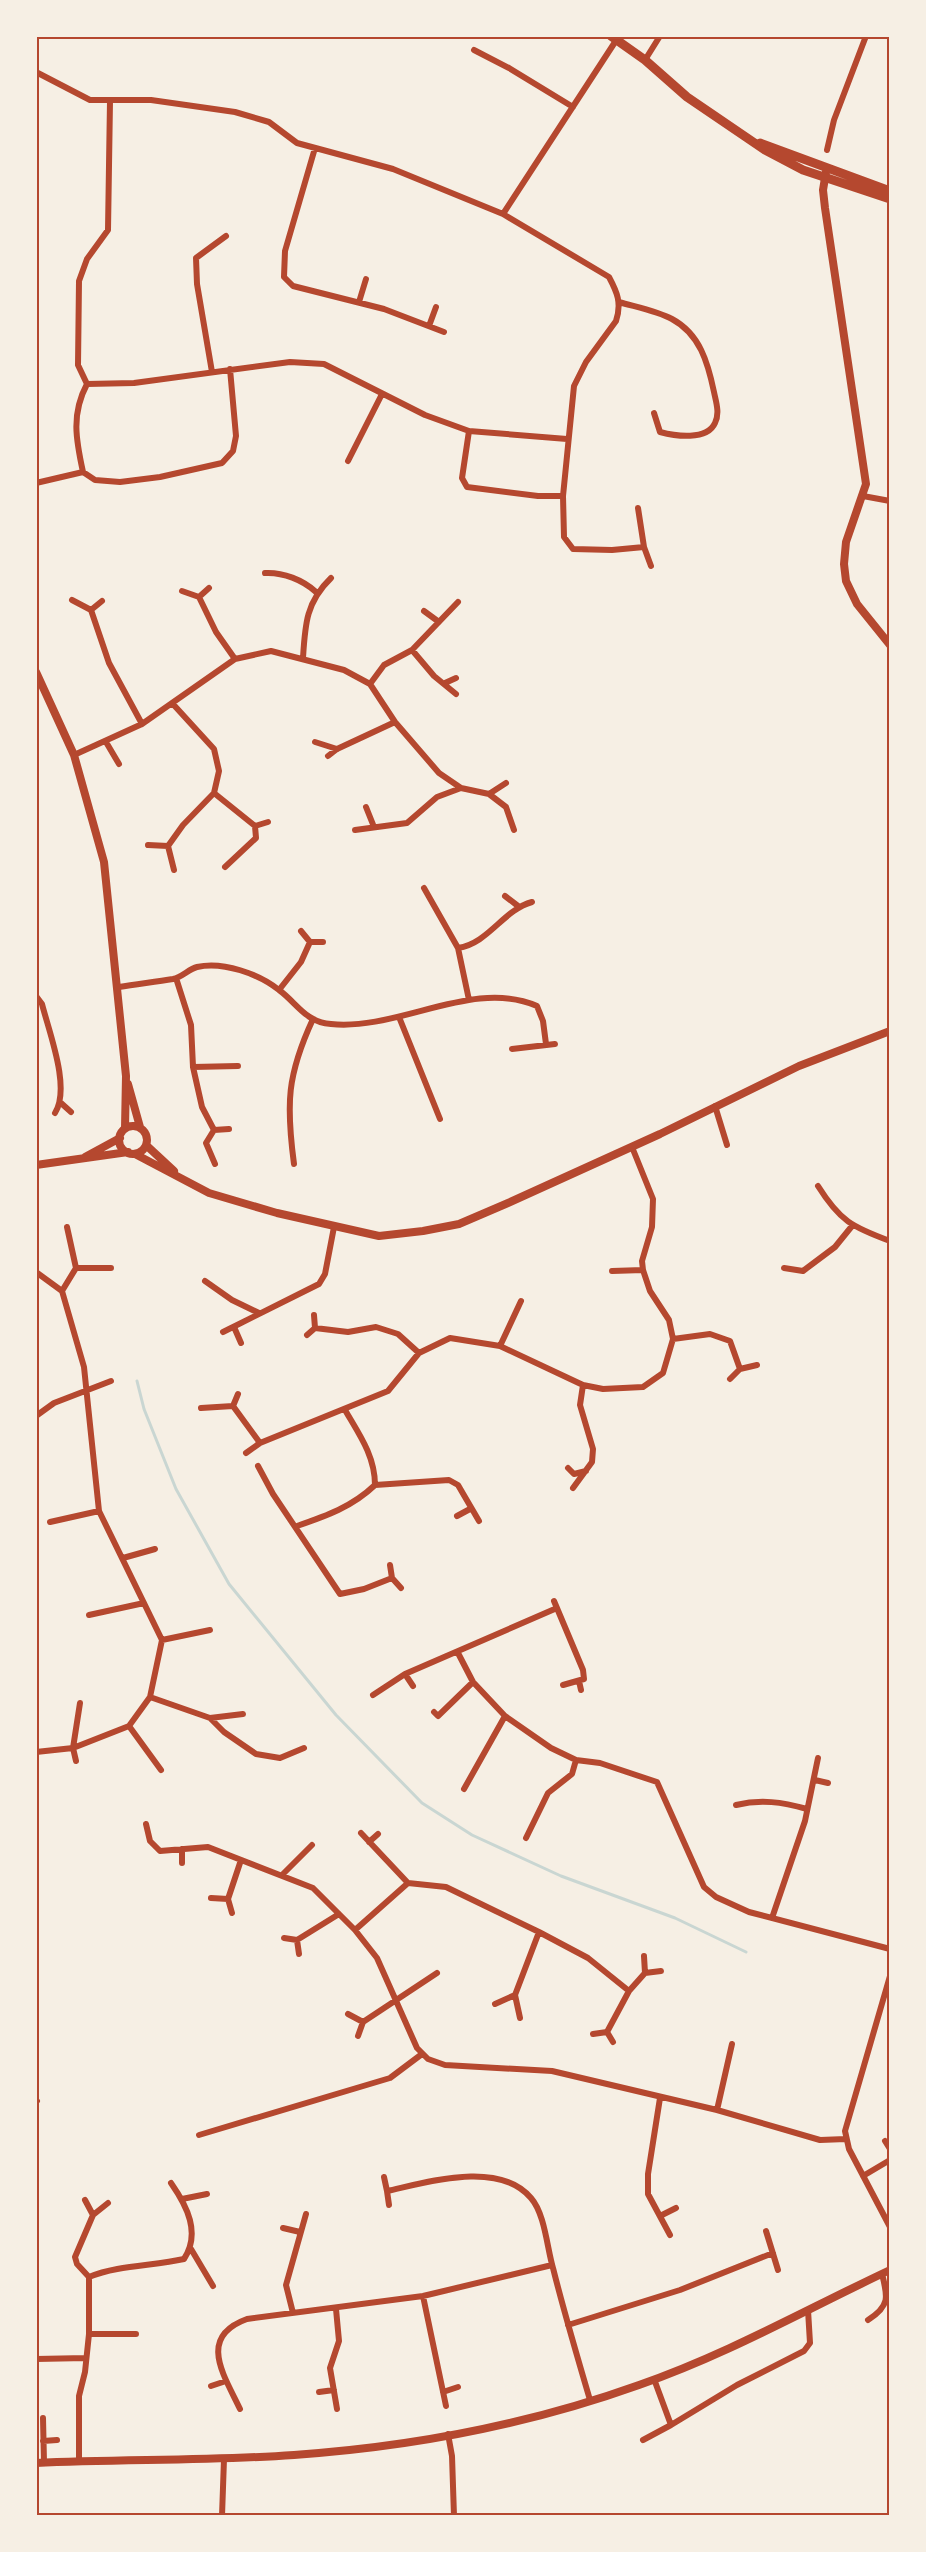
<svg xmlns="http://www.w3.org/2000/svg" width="926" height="2552" viewBox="0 0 926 2552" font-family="'Alegreya Sans',sans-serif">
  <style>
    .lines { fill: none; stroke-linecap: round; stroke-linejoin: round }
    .stream { stroke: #c9d6d2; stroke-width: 3 }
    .minor { stroke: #b5482f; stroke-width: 6 }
    .tertiary { stroke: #b5482f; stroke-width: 8 }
    .secondary { stroke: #b5482f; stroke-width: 8 }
    .primary { stroke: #b5482f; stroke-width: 9 }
    .neatline { fill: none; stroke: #b5482f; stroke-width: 2 }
  </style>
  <rect width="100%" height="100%" fill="#f6efe4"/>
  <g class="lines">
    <!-- stream -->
    <path class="stream" d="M137,1381L144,1409L176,1489L229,1584L336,1715L422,1803L472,1835L561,1876L675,1918L746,1952"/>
    <!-- minor -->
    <path class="minor" d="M474,50L509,68L573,107
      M645,60L660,36
      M36,72L90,100H151L235,112L269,122L297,143L393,169L503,214L609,277C617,292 622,303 616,321L586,362L574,386L563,496H538L467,487L462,478L469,431
      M315,148L285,251L284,277L293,286L384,309L444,332
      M827,150L834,120L866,36
      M503,214L617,39
      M359,302L366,279
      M619,302C636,307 657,311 672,319C700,334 708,363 714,392C716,402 720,413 715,423C707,441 675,436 660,432L654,413
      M429,326L436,307
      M212,372L197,284L196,258L226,236
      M87,384L134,383L290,362L324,364L425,415L469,431L567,439
      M87,384C71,414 76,440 83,472L95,480L120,482L160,477L222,463L233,451L236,436L230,369
      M87,384L78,365L79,281L87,259L108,230L110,101
      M348,461L382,394
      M36,483L83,472
      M563,496L564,537L573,549L612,550L644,547L638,508
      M863,496L890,501
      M644,547L651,566
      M265,573C283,572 303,580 316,592
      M209,588L199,597L216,632L235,659
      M182,591L199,597
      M72,600L91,610L109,663L142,724
      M91,610L102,601
      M424,611L439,622
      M412,650L434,676L456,694
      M303,658C305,625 306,602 331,578
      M445,683L456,678
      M370,684L384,665L412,650L458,602
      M106,742L119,764
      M315,742L337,749
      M74,755L142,724L235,659L271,651L344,670L370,684L395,722L439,773L461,788L489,794L506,783
      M328,756L337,749L395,722
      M214,793L255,826L268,822
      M489,794L506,807L514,830
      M366,807L374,827
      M355,830L407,823L437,797L461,788
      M148,845L168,846L183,825L214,793L219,771L214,749L172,703
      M168,846L174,870
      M225,867L256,838L255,826
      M424,888L458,948L469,1000
      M505,896L518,906
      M301,931L310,942
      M458,948C489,943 503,910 532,902
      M176,978L191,1025L193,1067L238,1066
      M119,987C137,984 155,982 173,979C182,977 189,969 197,967C223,961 259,974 279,990C297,1003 305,1022 331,1024C399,1031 473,978 537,1006L543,1021L546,1044
      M279,990L301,962L310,942H323
      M36,996L42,1004C49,1032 71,1088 55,1113
      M399,1017L440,1119
      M512,1049L555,1044
      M193,1067L202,1107L214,1130L206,1143L215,1164
      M61,1103L71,1112
      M715,1106L727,1145
      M214,1130L229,1129
      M294,1164C286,1104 287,1075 313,1019
      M818,1186C840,1221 852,1227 890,1241
      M67,1227L76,1268
      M784,1268L803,1271L835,1247L852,1226
      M612,1271L643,1270
      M36,1272L62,1291L84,1367L99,1511L162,1640L150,1697L129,1726L73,1748L36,1752
      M205,1281L232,1300L259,1313
      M62,1291L76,1268H111
      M314,1315L315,1328L348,1332L376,1327L398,1334L419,1353
      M234,1327L241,1343
      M223,1332L319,1284L325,1274L334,1227
      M307,1335L315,1328
      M673,1339L710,1334L730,1341L740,1369L757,1365
      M500,1346L521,1301
      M730,1379L740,1369
      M233,1406L238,1394
      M201,1408L233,1406L260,1443L388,1391L419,1353L450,1338L500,1346L583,1385L603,1389L643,1387L663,1373L673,1339L669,1320L650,1291L643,1270L642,1261L652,1227L653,1199L632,1147
      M36,1416L54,1403L111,1381
      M246,1453L260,1443
      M258,1466L273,1494L340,1594L364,1589L392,1578L401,1588
      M568,1468L574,1474L586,1471
      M375,1485L449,1480L458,1485L479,1521
      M573,1488L592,1462L593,1449L580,1405L583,1385
      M457,1516L470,1509
      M50,1522L99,1511
      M297,1526C326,1516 352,1507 375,1485C375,1456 359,1434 345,1410
      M123,1558L155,1549
      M390,1565L392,1578
      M554,1601L583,1670L584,1679L563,1685
      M89,1615L144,1603
      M162,1640L210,1630
      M458,1653L473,1682L505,1716L551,1748L576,1760L600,1763L657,1782L704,1887L716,1897L749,1912L890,1949
      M405,1674L413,1686
      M579,1681L581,1690
      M373,1695L405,1674L557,1608
      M150,1697L210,1718L224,1732L256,1754L280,1758L304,1748
      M434,1712L438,1716L473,1682
      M210,1718L243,1714
      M129,1726L161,1770
      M76,1761L73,1748L80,1703
      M815,1780L828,1783
      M464,1789L505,1716
      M736,1805C761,1799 782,1802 807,1809
      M146,1824L150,1841L160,1851L208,1847L313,1888L355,1930L377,1958L417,2048L428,2059L445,2065L552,2071L717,2110L820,2140L846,2139
      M361,1833L408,1883
      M526,1838L548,1793L572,1774L576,1760
      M369,1842L378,1834
      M182,1863V1849
      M283,1874L312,1845
      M211,1898L228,1899
      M232,1913L228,1899L241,1860
      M772,1918L805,1821L818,1758
      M355,1930L408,1883L446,1887L539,1932L588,1958L629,1991L645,1973L644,1956
      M284,1938L297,1940
      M299,1954L297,1940L339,1914
      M645,1973L661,1971
      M890,1976L845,2131L849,2149L890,2227
      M515,1995L520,2018
      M495,2004L515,1995L539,1932
      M348,2014L363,2022
      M607,2032L613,2042
      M593,2034L607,2032L629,1991
      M358,2036L363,2022L437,1973
      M660,2098L648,2174V2194L670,2235
      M36,2100L37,2101
      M717,2110L732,2044
      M199,2135L390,2078L422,2054
      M885,2141L890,2149
      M863,2176L890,2160
      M384,2177L387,2191
      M182,2199L207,2194
      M389,2205L387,2191C428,2182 499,2160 531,2198C545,2214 547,2248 553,2268C564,2312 577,2356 590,2400
      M93,2215L108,2203
      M660,2216L676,2208
      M283,2228L300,2232
      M766,2231L778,2270
      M191,2249L213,2286
      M89,2277C118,2265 153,2266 184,2259C201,2233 187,2206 171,2183
      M423,2296L446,2406
      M336,2309L339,2341L330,2368L337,2409
      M293,2313L286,2285L306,2214
      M868,2320C890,2306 888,2297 882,2274
      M568,2325L680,2290L773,2253
      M89,2334H136
      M36,2359L86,2358
      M654,2379L671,2425L737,2385L804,2351L810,2343L808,2310
      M211,2386L226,2381
      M319,2392L334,2390
      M443,2392L458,2387
      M240,2409C224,2375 197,2337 247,2319L423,2296L552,2265
      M43,2418L44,2462
      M448,2434L452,2456L454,2516
      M643,2440L671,2425
      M43,2441L57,2440
      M79,2462V2396L85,2372L89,2334V2277L77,2264L75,2257L93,2215L85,2200
      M222,2516L224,2459"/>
    <!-- tertiary -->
    <path class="tertiary" d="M36,672L74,755L104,862L126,1076L125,1128
      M128,1084L140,1127
      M119 1140a14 14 0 1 1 28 0a14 14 0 1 1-28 0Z
      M146,1145L174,1171
      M135,1154L209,1193L277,1213L379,1236L423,1231L459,1224L508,1203L660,1134L799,1066L890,1031
      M85,1157L120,1138
      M36,1165L128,1152
      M36,2463C122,2459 208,2461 294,2455C410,2447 530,2424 639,2385C726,2355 807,2309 890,2270"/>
    <!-- secondary -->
    <path class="secondary" d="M826,172L823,190L825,208L866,484L846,542L844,564L846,581L857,604L890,645"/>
    <!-- primary -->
    <path class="primary" d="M611,36L645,60L687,97L765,150L803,170L890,199
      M760,143L890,191"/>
  </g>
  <!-- border -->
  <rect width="926" height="2552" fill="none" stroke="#f6efe4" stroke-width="75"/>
  <rect x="38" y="38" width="850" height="2476" class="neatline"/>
</svg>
